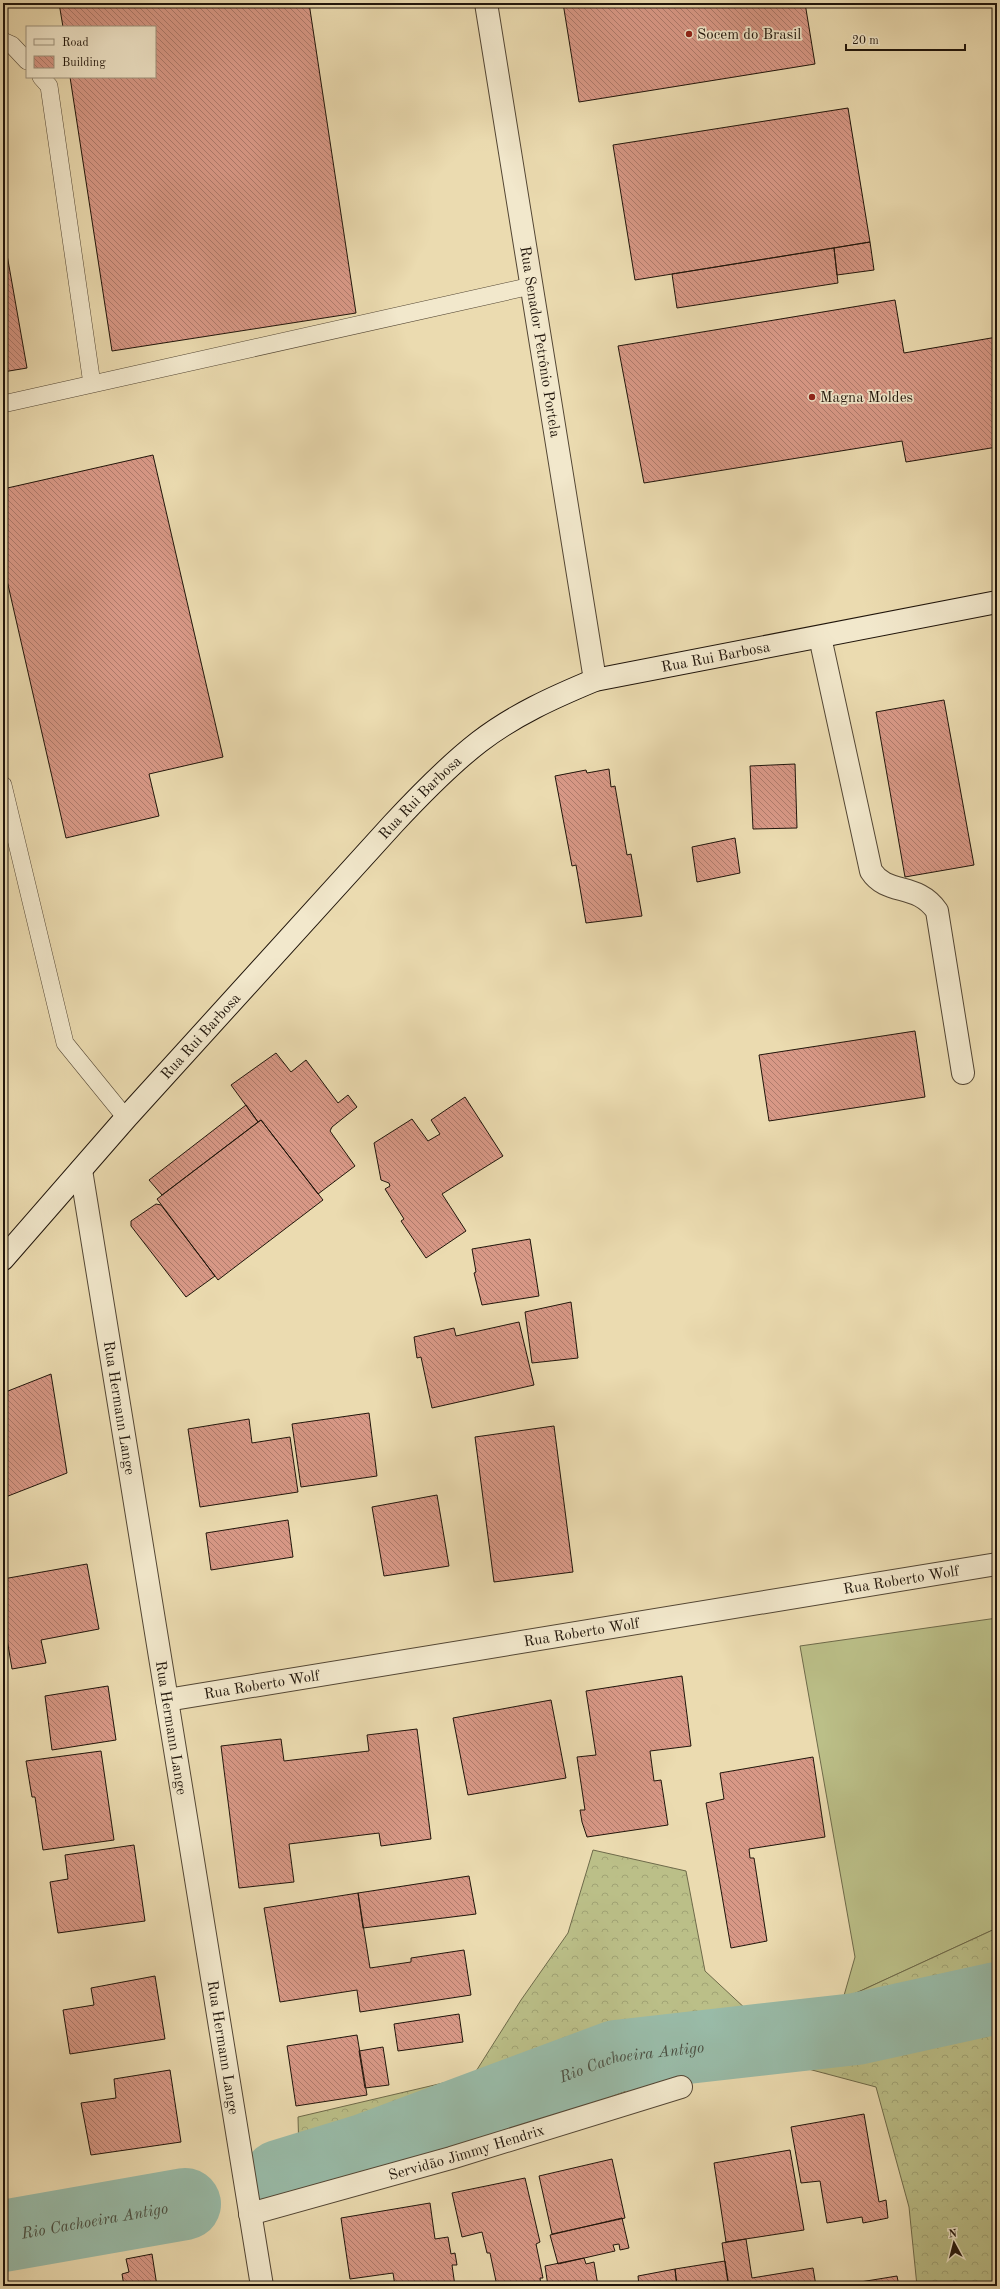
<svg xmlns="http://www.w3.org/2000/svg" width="1000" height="2289" viewBox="0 0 1000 2289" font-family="'Old Standard TT',serif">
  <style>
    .grass { fill: #bbbf88; stroke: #6e6a4a }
    .forest { fill: url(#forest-crowns); stroke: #6e6a4a }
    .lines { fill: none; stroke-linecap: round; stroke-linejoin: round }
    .river { stroke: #99bba8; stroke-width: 72 }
    .building { fill: url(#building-back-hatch); stroke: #20150b }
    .service-casing { stroke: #534634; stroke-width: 18 }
    .minor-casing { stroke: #534634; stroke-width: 24 }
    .secondary-casing { stroke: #20150b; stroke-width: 24 }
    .service { stroke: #f2e8cc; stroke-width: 17 }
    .minor { stroke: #f2e8cc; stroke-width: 22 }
    .secondary { stroke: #f2e8cc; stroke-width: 22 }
    .poi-dot { fill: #8f2418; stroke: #f2e8cc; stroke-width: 1.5 }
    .labels { text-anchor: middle; stroke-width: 3.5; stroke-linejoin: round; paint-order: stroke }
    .poi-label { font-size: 15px; fill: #20150b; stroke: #f2e8cc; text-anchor: start }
    .street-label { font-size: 15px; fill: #20150b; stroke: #f2e8cc }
    .water-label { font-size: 16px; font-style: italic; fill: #4a4f42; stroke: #f2e8cc }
  </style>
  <defs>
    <pattern id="forest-crowns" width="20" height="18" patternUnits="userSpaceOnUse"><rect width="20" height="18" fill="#bbbf88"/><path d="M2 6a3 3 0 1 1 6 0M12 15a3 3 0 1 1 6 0" fill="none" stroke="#a0a374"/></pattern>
    <pattern id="building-back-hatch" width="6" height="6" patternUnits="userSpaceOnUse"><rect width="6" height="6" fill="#d89886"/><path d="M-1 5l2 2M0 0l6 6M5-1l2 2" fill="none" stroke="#af7b6c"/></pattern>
  </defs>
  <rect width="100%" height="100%" fill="#ebdbb0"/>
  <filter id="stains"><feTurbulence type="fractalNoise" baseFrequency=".005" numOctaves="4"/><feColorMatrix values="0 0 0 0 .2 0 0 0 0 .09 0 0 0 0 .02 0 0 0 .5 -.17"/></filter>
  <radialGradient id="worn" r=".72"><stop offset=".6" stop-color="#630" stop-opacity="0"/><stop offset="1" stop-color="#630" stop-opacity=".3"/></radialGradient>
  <!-- grass -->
  <path class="grass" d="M997,1618V1928L843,1999L855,1957L800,1646Z"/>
  <!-- forest -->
  <path class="forest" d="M593,1850L686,1871L705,1971L748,2011L843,1999L997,1928V2286H917L909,2207L876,2087L797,2066L678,2074L524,2124L378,2164L300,2192L298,2117L473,2076L521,2000L568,1933Z"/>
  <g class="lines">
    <!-- river -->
    <g class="river">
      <path id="s1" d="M279,2176L364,2150L616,2056L856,2029L997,1998"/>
      <path id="s2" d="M3,2236L185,2204"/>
    </g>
  </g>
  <!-- building -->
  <path class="building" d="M59,3H309L356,313L112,351L70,77H155V27H63Z
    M563,3H805L815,64L579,102Z
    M848,108L870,242L635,280L613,145Z
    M3,232L27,368L3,372Z
    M870,242L874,270L837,275L834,248Z
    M834,248L838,283L677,308L672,274Z
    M895,300L904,353L997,337V447L906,462L902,441L644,483L618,346Z
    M153,455L223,757L149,774L159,816L66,838L3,563V489Z
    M944,700L974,865L905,877L876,712Z
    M795,764L797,828L753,829L750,766Z
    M609,769L611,787L615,786L627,855L631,854L642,916L586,923L576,865L572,866L555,776L586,770L587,773Z
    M735,838L740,873L697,882L692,847Z
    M915,1031L925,1097L769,1121L759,1055Z
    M276,1053L291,1072L306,1060L338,1103L348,1095L357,1107L332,1127L330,1131L355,1166L318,1194L261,1120L258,1122L231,1085Z
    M465,1097L503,1156L442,1194L466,1231L426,1258L401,1221L404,1219L385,1189L390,1186L389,1183L381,1180L374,1143L412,1119L428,1141L440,1134L431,1120Z
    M246,1105L258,1122L162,1195L149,1180Z
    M261,1120L323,1200L218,1280L157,1199Z
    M156,1204L161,1205L215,1276L186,1297L131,1226V1221Z
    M530,1239L539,1296L482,1305L474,1273L476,1272L472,1249Z
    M571,1302L578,1358L532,1363L525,1312Z
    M519,1322L534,1385L432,1408L421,1357L417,1358L414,1337L454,1328L456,1336Z
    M51,1374L67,1473L3,1498V1393Z
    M369,1413L377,1476L301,1487L292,1424Z
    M249,1419L252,1443L290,1437L298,1492L200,1507L188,1429Z
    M554,1426L573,1572L494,1582L475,1437Z
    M437,1495L449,1566L384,1576L372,1507Z
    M288,1520L293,1557L211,1570L206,1533Z
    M87,1564L99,1629L41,1640L46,1663L12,1669L3,1615V1579Z
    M682,1676L691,1746L650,1751L654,1781L661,1780L668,1825L587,1837L582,1822L580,1810H585L577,1757L596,1755L586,1691Z
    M108,1686L116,1740L52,1750L45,1696Z
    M551,1700L566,1778L468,1795L453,1718Z
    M417,1729L431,1839L381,1846L379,1833L289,1844L294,1882L239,1888L221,1746L281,1739L284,1761L369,1751L367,1735Z
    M101,1751L114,1840L43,1850L35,1797H32L26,1761Z
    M813,1757L825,1837L749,1849L750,1858H754L767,1941L731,1948L706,1803L724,1799L720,1773Z
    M134,1845L145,1921L58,1933L50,1882L68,1879L65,1855Z
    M469,1876L476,1914L363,1928L358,1893Z
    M358,1893L370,1968L411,1962V1958L464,1950L471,1995L360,2012L357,1990L280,2002L264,1908Z
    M155,1976L165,2039L70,2054L63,2010L94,2005L91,1988Z
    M459,2014L463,2042L398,2051L394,2024Z
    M357,2035L367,2095L296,2106L287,2046Z
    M383,2047L389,2085L365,2088L359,2051Z
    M170,2070L181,2142L91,2155L81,2103L116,2098L114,2079Z
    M864,2114L879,2202L886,2200L888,2218L863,2223L862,2217L827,2223L820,2181L801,2183L791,2127Z
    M790,2150L804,2230L726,2242L714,2163Z
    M612,2159L625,2218L552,2234L539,2176Z
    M525,2178L540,2242L536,2244L543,2278H540L541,2286H497L490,2253H487L482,2232L462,2237L452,2193Z
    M430,2203L435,2239L448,2237L451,2254L455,2253L457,2265H452L455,2286H395L393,2273L350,2279L341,2218Z
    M622,2218L629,2248L620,2250L619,2244L613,2245L615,2251L558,2264L550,2235Z
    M746,2239L752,2278L813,2268L816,2286H732L731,2282L728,2283L722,2243Z
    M152,2254L157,2286H124L122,2274L129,2272L126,2259Z
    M584,2258L586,2264L594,2262L598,2286H548L545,2266Z
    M725,2261L729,2286H677L675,2269Z
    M675,2269L677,2286H639L638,2276Z
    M897,2276L899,2286H860V2282Z"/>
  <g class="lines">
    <!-- service casing -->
    <g class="service-casing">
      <path id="service" d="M3,41L12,45L27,61
        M41,77L49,86L92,384
        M3,404L531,286
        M3,785L65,1043L126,1118"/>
    </g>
    <!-- minor casing -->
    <g class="minor-casing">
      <g id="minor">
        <path id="s3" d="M486,3L595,680"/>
        <path d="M820,637L871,871C887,896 917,882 937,911L963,1073"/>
        <path id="s4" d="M81,1170L262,2286"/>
        <path id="s5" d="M167,1700L997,1564"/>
        <path id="s6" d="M250,2214L451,2158L681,2087"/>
      </g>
    </g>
    <!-- secondary casing -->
    <g class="secondary-casing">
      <g id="secondary">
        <path id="s7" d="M3,1259L126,1118L393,824C420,795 448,766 479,742C514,715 554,697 595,680L997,602"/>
      </g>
    </g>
    <!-- service -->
    <use href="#service" class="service"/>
    <!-- minor -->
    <use href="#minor" class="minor"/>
    <!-- secondary -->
    <use href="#secondary" class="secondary"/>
  </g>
  <!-- markers -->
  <g class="poi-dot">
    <circle cx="689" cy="34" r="4"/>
    <circle cx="812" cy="397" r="4"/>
  </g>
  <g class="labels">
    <!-- poi labels -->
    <g class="poi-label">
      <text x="697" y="39">Socem do Brasil</text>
      <text x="820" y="402">Magna Moldes</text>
    </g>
    <!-- street labels -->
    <g class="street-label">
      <text dy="5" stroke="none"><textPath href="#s3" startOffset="343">Rua Senador Petrônio Portela</textPath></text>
      <text dy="5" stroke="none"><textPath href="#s7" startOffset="958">Rua Rui Barbosa</textPath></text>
      <text dy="5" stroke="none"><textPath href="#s7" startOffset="622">Rua Rui Barbosa</textPath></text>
      <text dy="5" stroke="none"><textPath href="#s7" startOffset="298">Rua Rui Barbosa</textPath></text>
      <text dy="5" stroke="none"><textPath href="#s4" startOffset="241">Rua Hermann Lange</textPath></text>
      <text dy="5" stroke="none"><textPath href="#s5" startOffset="744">Rua Roberto Wolf</textPath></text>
      <text dy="5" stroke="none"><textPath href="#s5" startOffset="420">Rua Roberto Wolf</textPath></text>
      <text dy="5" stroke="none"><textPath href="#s5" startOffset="96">Rua Roberto Wolf</textPath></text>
      <text dy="5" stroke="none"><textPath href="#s4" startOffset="565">Rua Hermann Lange</textPath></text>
      <text dy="5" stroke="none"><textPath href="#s4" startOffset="889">Rua Hermann Lange</textPath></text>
      <text dy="5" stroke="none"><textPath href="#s6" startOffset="225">Servidão Jimmy Hendrix</textPath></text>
    </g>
    <!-- water labels -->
    <g class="water-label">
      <text dy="6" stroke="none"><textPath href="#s1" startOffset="372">Rio Cachoeira Antigo</textPath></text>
      <text dy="6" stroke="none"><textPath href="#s2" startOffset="93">Rio Cachoeira Antigo</textPath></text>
    </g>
  </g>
  <!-- margin -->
  <rect width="1000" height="2289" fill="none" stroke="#ebdbb0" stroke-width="16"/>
  <rect x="4" y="4" width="992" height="2281" fill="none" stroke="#20150b" stroke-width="2"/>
  <rect x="8" y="8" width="984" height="2273" fill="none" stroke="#20150b"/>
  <!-- legend -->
  <rect x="26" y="26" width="130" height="52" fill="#f2e8cc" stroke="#9e947f"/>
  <rect x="34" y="39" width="20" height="6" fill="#f2e8cc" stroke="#9e947f"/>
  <text x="62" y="46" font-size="12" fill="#20150b">Road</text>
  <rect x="34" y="56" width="20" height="12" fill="url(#building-back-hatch)" stroke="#9e947f"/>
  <text x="62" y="66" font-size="12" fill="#20150b">Building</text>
  <!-- north arrow -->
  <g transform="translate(954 2243) rotate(353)" stroke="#f2e8cc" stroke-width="3" paint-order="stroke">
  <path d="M0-3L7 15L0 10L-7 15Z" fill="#20150b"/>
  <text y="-6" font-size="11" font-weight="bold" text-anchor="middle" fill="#20150b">N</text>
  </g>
  <!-- scale -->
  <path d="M846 44v6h119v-6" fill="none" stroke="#20150b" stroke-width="2"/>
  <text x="852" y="44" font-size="12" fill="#20150b" stroke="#f2e8cc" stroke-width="3" paint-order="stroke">20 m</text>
  <rect width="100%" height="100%" filter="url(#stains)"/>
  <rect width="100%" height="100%" fill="url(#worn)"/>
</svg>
